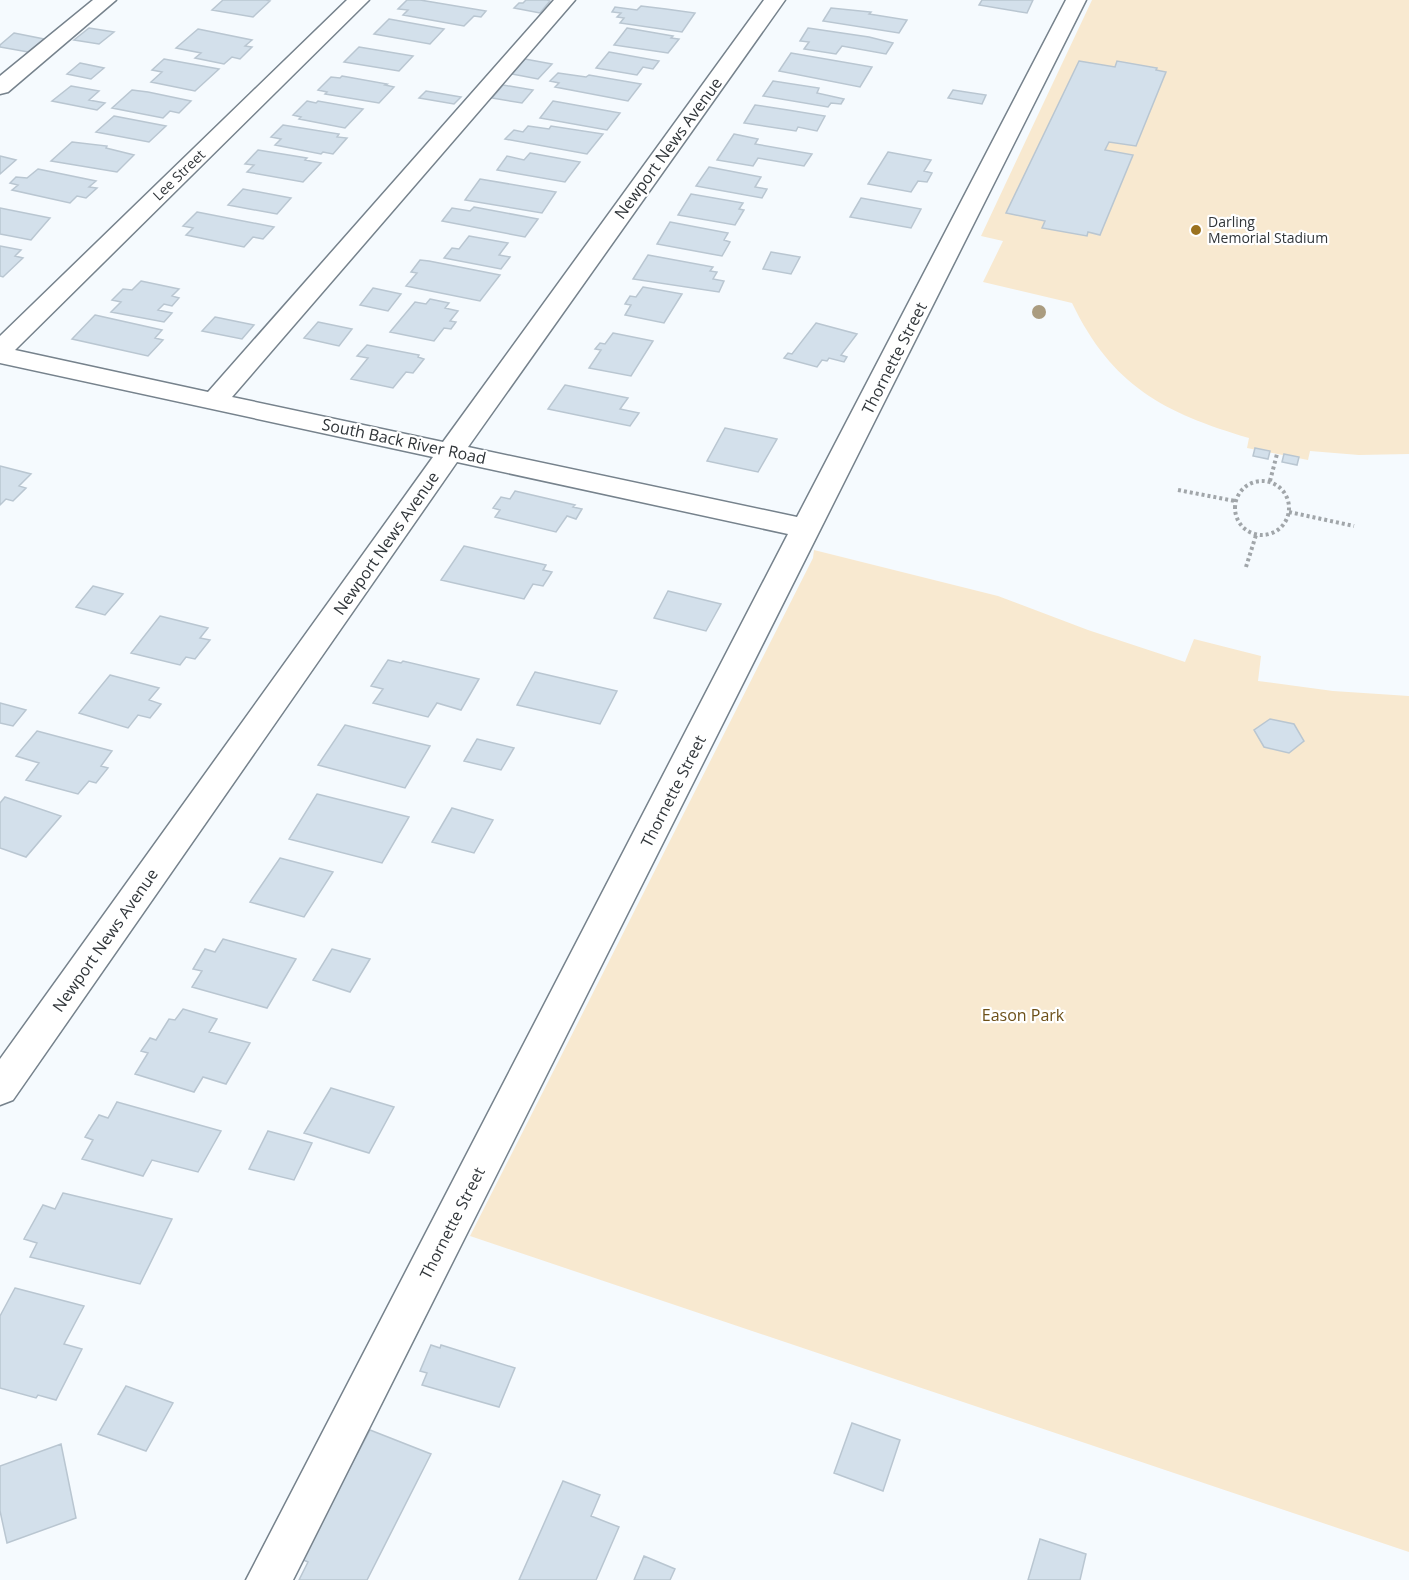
<svg xmlns="http://www.w3.org/2000/svg" width="1409" height="1580" viewBox="0 0 1409 1580" font-family="'Open Sans',sans-serif">
  <style>
    .green { fill: #f8e9d0 }
    .building { fill: #d3e0eb; stroke: #b9c6d1; stroke-width: 1.5 }
    .lines { fill: none; stroke-linecap: round; stroke-linejoin: round }
    .minor-casing { stroke: #76828c; stroke-width: 3 }
    .path { stroke: #a1a6aa; stroke-width: 4; stroke-dasharray: 3 3; stroke-linecap: butt }
    .minor { fill: #fff; fill-rule: evenodd }
    .tree { fill: #aa9c80 }
    .poi-dot { fill: #9b721f; stroke: #fff; stroke-width: 2 }
    .labels { text-anchor: middle; stroke-width: 4.5; stroke-linejoin: round; paint-order: stroke }
    .far-street-label { font-size: 14px; fill: #303539; stroke: #fff }
    .far-poi-label { font-size: 14px; fill: #303539; stroke: #fff; text-anchor: start }
    .street-label { font-size: 16px; fill: #303539; stroke: #fff }
    .park-label { font-size: 16px; fill: #6d5018; stroke: #fff }
  </style>
  <rect width="100%" height="100%" fill="#f5fafe"/>
  <!-- green -->
  <path class="green" d="M1092,0H1409V454L1359,455L1310,451L1308,460L1247,448L1249,438C1164,413 1112,386 1072,303L983,282L1003,241L981,236Z
    M814,550L998,596L1088,630L1185,662L1194,639L1261,656L1258,681L1333,691L1409,696V1552L470,1236L813,558Z"/>
  <!-- building -->
  <path class="building" d="M223,0H266L270,1L253,17L212,10Z
    M407,0H420L486,11L481,17L474,16L464,26L403,15L408,10L398,9Z
    M526,0H547L550,1L540,13L514,8L519,3H523Z
    M982,0H1033L1027,13L979,5Z
    M641,6L666,9L695,13L682,32L620,23L624,18L617,17L621,13L612,12L615,7L637,10Z
    M831,8L871,12L869,14L907,20L899,33L823,21Z
    M389,19L444,29L430,44L374,34Z
    M89,28L114,32L99,44L74,40Z
    M627,28L673,36L671,38L679,39L668,53L614,45Z
    M808,28L869,37L893,43L886,54L842,46L836,54L804,49L809,42L800,41Z
    M198,29L252,40L245,46L252,47L240,59L232,57L224,64L195,58L201,53L176,48Z
    M14,33L44,39L28,52L0,47V45Z
    M359,47L413,56L399,71L344,62Z
    M609,52L659,61L653,69L643,67L637,75L596,68Z
    M791,53L872,67L860,87L779,71Z
    M164,59L219,69L195,91L151,82L162,72L152,70Z
    M525,59L552,64L538,79L512,74Z
    M1079,61L1115,67L1117,61L1157,68L1156,70L1166,72L1136,146L1109,142L1105,150L1133,155L1100,235L1088,232L1087,236L1042,228L1045,221L1006,213Z
    M80,63L104,68L91,79L67,74Z
    M558,73L586,77L589,75L641,84L628,101L555,87L559,83L550,81Z
    M342,76L387,84L385,85L394,87L379,103L325,94L327,92L318,90L331,77L340,78Z
    M773,81L819,88L817,93L844,99L841,104L831,103L828,107L763,96Z
    M503,85L533,90L522,103L492,98Z
    M71,86L99,91L89,100L105,103L97,110L52,101Z
    M132,90L148,92L191,101L179,113L170,111L163,118L112,108Z
    M953,90L986,95L982,104L948,98Z
    M426,91L461,97L454,104L419,98Z
    M307,101L316,103L318,101L363,109L345,128L299,119L301,117L293,115Z
    M553,101L620,113L607,130L540,118Z
    M755,105L788,110L825,116L817,131L798,127L796,131L744,123Z
    M114,116L166,126L149,142L96,132Z
    M283,125L339,134L337,137L347,138L333,154L323,152L321,154L275,145L281,139L271,137Z
    M528,126L549,129L551,126L603,134L587,154L505,139L514,130L523,132Z
    M734,134L758,139L755,144L812,154L804,166L758,158L753,166L717,160Z
    M72,142L107,146L106,148L134,155L117,172L51,161Z
    M258,150L307,158L305,160L321,163L303,182L247,172L254,165L245,164Z
    M888,152L931,160L924,171L932,173L927,182L918,181L911,192L868,184Z
    M530,153L580,162L565,182L497,170L507,156L524,160Z
    M0,156L16,160L0,174Z
    M709,167L761,177L755,187L767,189L762,198L696,186Z
    M38,169L96,181L89,187L97,188L86,198L77,196L70,203L12,190L18,185L10,183L16,177L27,178Z
    M480,179L556,192L542,213L465,200Z
    M243,189L291,198L277,214L228,205Z
    M691,194L743,203L739,209L744,210L735,225L678,215Z
    M861,198L921,209L911,228L850,217Z
    M474,207L538,219L525,237L442,221L452,208L470,211Z
    M0,208L50,218L31,240L0,234Z
    M197,212L274,227L263,239L253,237L244,247L186,235L193,228L183,226Z
    M670,222L728,233L724,240L730,242L722,256L657,244Z
    M469,236L508,243L499,255L510,257L501,269L444,258L452,248L459,249Z
    M0,246L21,250L15,256L23,258L3,277L0,276Z
    M771,252L800,257L791,274L763,269Z
    M648,255L713,267L710,271L717,272L713,279L724,281L719,292L633,279Z
    M420,260L429,261L500,275L480,301L406,286L417,273L411,272Z
    M141,281L179,289L172,296L179,298L172,306L164,304L158,310L172,313L164,322L111,312L121,302L112,300L123,289L132,290Z
    M643,287L682,294L664,323L625,315L631,305L625,304L630,296L636,297Z
    M373,288L401,294L388,311L360,305Z
    M430,299L449,303L445,308L458,311L450,321L456,322L451,329L444,328L434,341L390,332L415,302L426,304Z
    M95,315L162,330L155,338L163,340L148,356L72,339Z
    M215,317L254,325L242,339L202,331Z
    M318,322L352,329L339,346L304,338Z
    M816,323L857,334L841,355L847,357L844,362L829,358L827,361L822,360L817,367L784,358L788,353L792,354Z
    M613,333L653,341L631,376L589,368L601,350L595,349L600,343L605,344Z
    M367,345L419,355L418,357L424,359L413,373L406,372L393,388L351,379L368,358L357,356Z
    M565,385L628,398L620,409L639,413L630,426L548,409Z
    M725,428L777,439L758,472L707,461Z
    M1255,448L1270,451L1268,459L1253,456Z
    M1284,454L1299,457L1297,465L1282,462Z
    M0,466L31,474L19,486L26,488L13,501L6,499L0,505Z
    M515,491L575,505L573,507L582,509L576,519L567,516L556,532L495,517L500,510L493,508L501,497L510,499Z
    M464,546L546,565L543,570L552,572L543,586L533,584L524,599L441,580Z
    M93,586L123,594L105,615L76,607Z
    M668,591L721,604L706,631L654,618Z
    M160,616L208,628L200,638L210,640L195,659L186,657L180,665L131,653Z
    M388,660L401,663L403,661L479,679L461,710L437,703L428,717L373,703L383,689L371,686Z
    M535,672L617,691L600,724L517,705Z
    M110,675L159,688L149,700L161,704L150,718L138,715L128,728L79,713Z
    M0,703L26,710L13,726L0,723Z
    M1270,719L1294,724L1304,741L1289,753L1264,747L1254,730Z
    M345,725L430,746L405,788L318,765Z
    M37,731L112,751L101,766L108,768L96,783L89,781L78,794L26,780L39,763L16,756Z
    M477,739L514,748L501,770L464,761Z
    M317,794L409,817L382,863L289,839Z
    M5,797L61,816L26,857L0,848V803Z
    M452,808L493,820L474,853L432,842Z
    M280,858L333,872L304,917L250,902Z
    M223,939L296,959L267,1008L192,987L202,971L193,969L205,949L215,952Z
    M332,949L370,959L350,992L313,980Z
    M183,1009L217,1019L209,1032L250,1043L226,1084L203,1077L194,1092L135,1074L148,1053L141,1051L150,1038L156,1040L169,1019L175,1020Z
    M331,1088L394,1107L369,1153L304,1133Z
    M117,1102L221,1131L198,1172L152,1160L143,1176L82,1159L93,1140L85,1137L99,1115L108,1118Z
    M268,1131L312,1143L294,1180L249,1169Z
    M63,1193L172,1219L140,1284L30,1257L37,1243L24,1239L43,1205L55,1209Z
    M15,1288L84,1306L64,1344L82,1349L56,1400L38,1395L36,1398L0,1388V1316Z
    M431,1345L440,1348L441,1345L515,1368L499,1407L422,1385L427,1373L420,1371Z
    M126,1386L173,1403L146,1451L98,1434Z
    M852,1423L900,1440L883,1491L834,1473Z
    M370,1430L431,1454L367,1580H299L308,1562L301,1559Z
    M61,1444L76,1518L7,1543L0,1511V1466Z
    M563,1481L600,1495L591,1516L619,1527L596,1580H519Z
    M1040,1539L1086,1554L1080,1580H1028Z
    M644,1556L675,1569L670,1580H634Z"/>
  <g class="lines">
    <!-- minor casing -->
    <g class="minor-casing">
      <path id="minor" d="M93,0H116L8,92L0,94V76Z
        M347,0H369L15,350L208,392L554,0H575L232,397L443,442L764,0H785L468,447L797,517L1066,0H1086L293,1580H246L788,534L457,462L13,1100L0,1105V1059L433,457L0,363V336Z"/>
    </g>
    <!-- path -->
    <path class="path" d="M1270,481L1277,454
      M1235 508a27 27 0 1 1 54 0a27 27 0 1 1-54 0Z
      M1178,490L1235,501
      M1289,512L1354,526
      M1246,567L1256,535"/>
    <!-- minor -->
    <use href="#minor" class="minor"/>
  </g>
  <!-- trees -->
  <circle class="tree" cx="1039" cy="312" r="7"/>
  <!-- markers -->
  <circle class="poi-dot" cx="1196" cy="230" r="6"/>
  <g class="labels">
    <!-- far-street labels -->
    <g class="far-street-label">
      <text transform="translate(179 175) rotate(-44)" y="5">Lee Street</text>
    </g>
    <!-- far-poi labels -->
    <g class="far-poi-label">
      <text x="1208" y="227">Darling<tspan x="1208" dy="16">Memorial Stadium</tspan></text>
    </g>
    <!-- street labels -->
    <g class="street-label">
      <text transform="translate(668 148) rotate(-54)" y="6">Newport News Avenue</text>
      <text transform="translate(894 358) rotate(-63)" y="6">Thornette Street</text>
      <text transform="translate(404 441) rotate(12)" y="6">South Back River Road</text>
      <text transform="translate(386 543) rotate(-55)" y="6">Newport News Avenue</text>
      <text transform="translate(673 791) rotate(-63)" y="6">Thornette Street</text>
      <text transform="translate(105 940) rotate(-55)" y="6">Newport News Avenue</text>
      <text transform="translate(452 1223) rotate(-63)" y="6">Thornette Street</text>
    </g>
    <!-- park labels -->
    <g class="park-label">
      <text x="1023" y="1021">Eason Park</text>
    </g>
  </g>
</svg>
